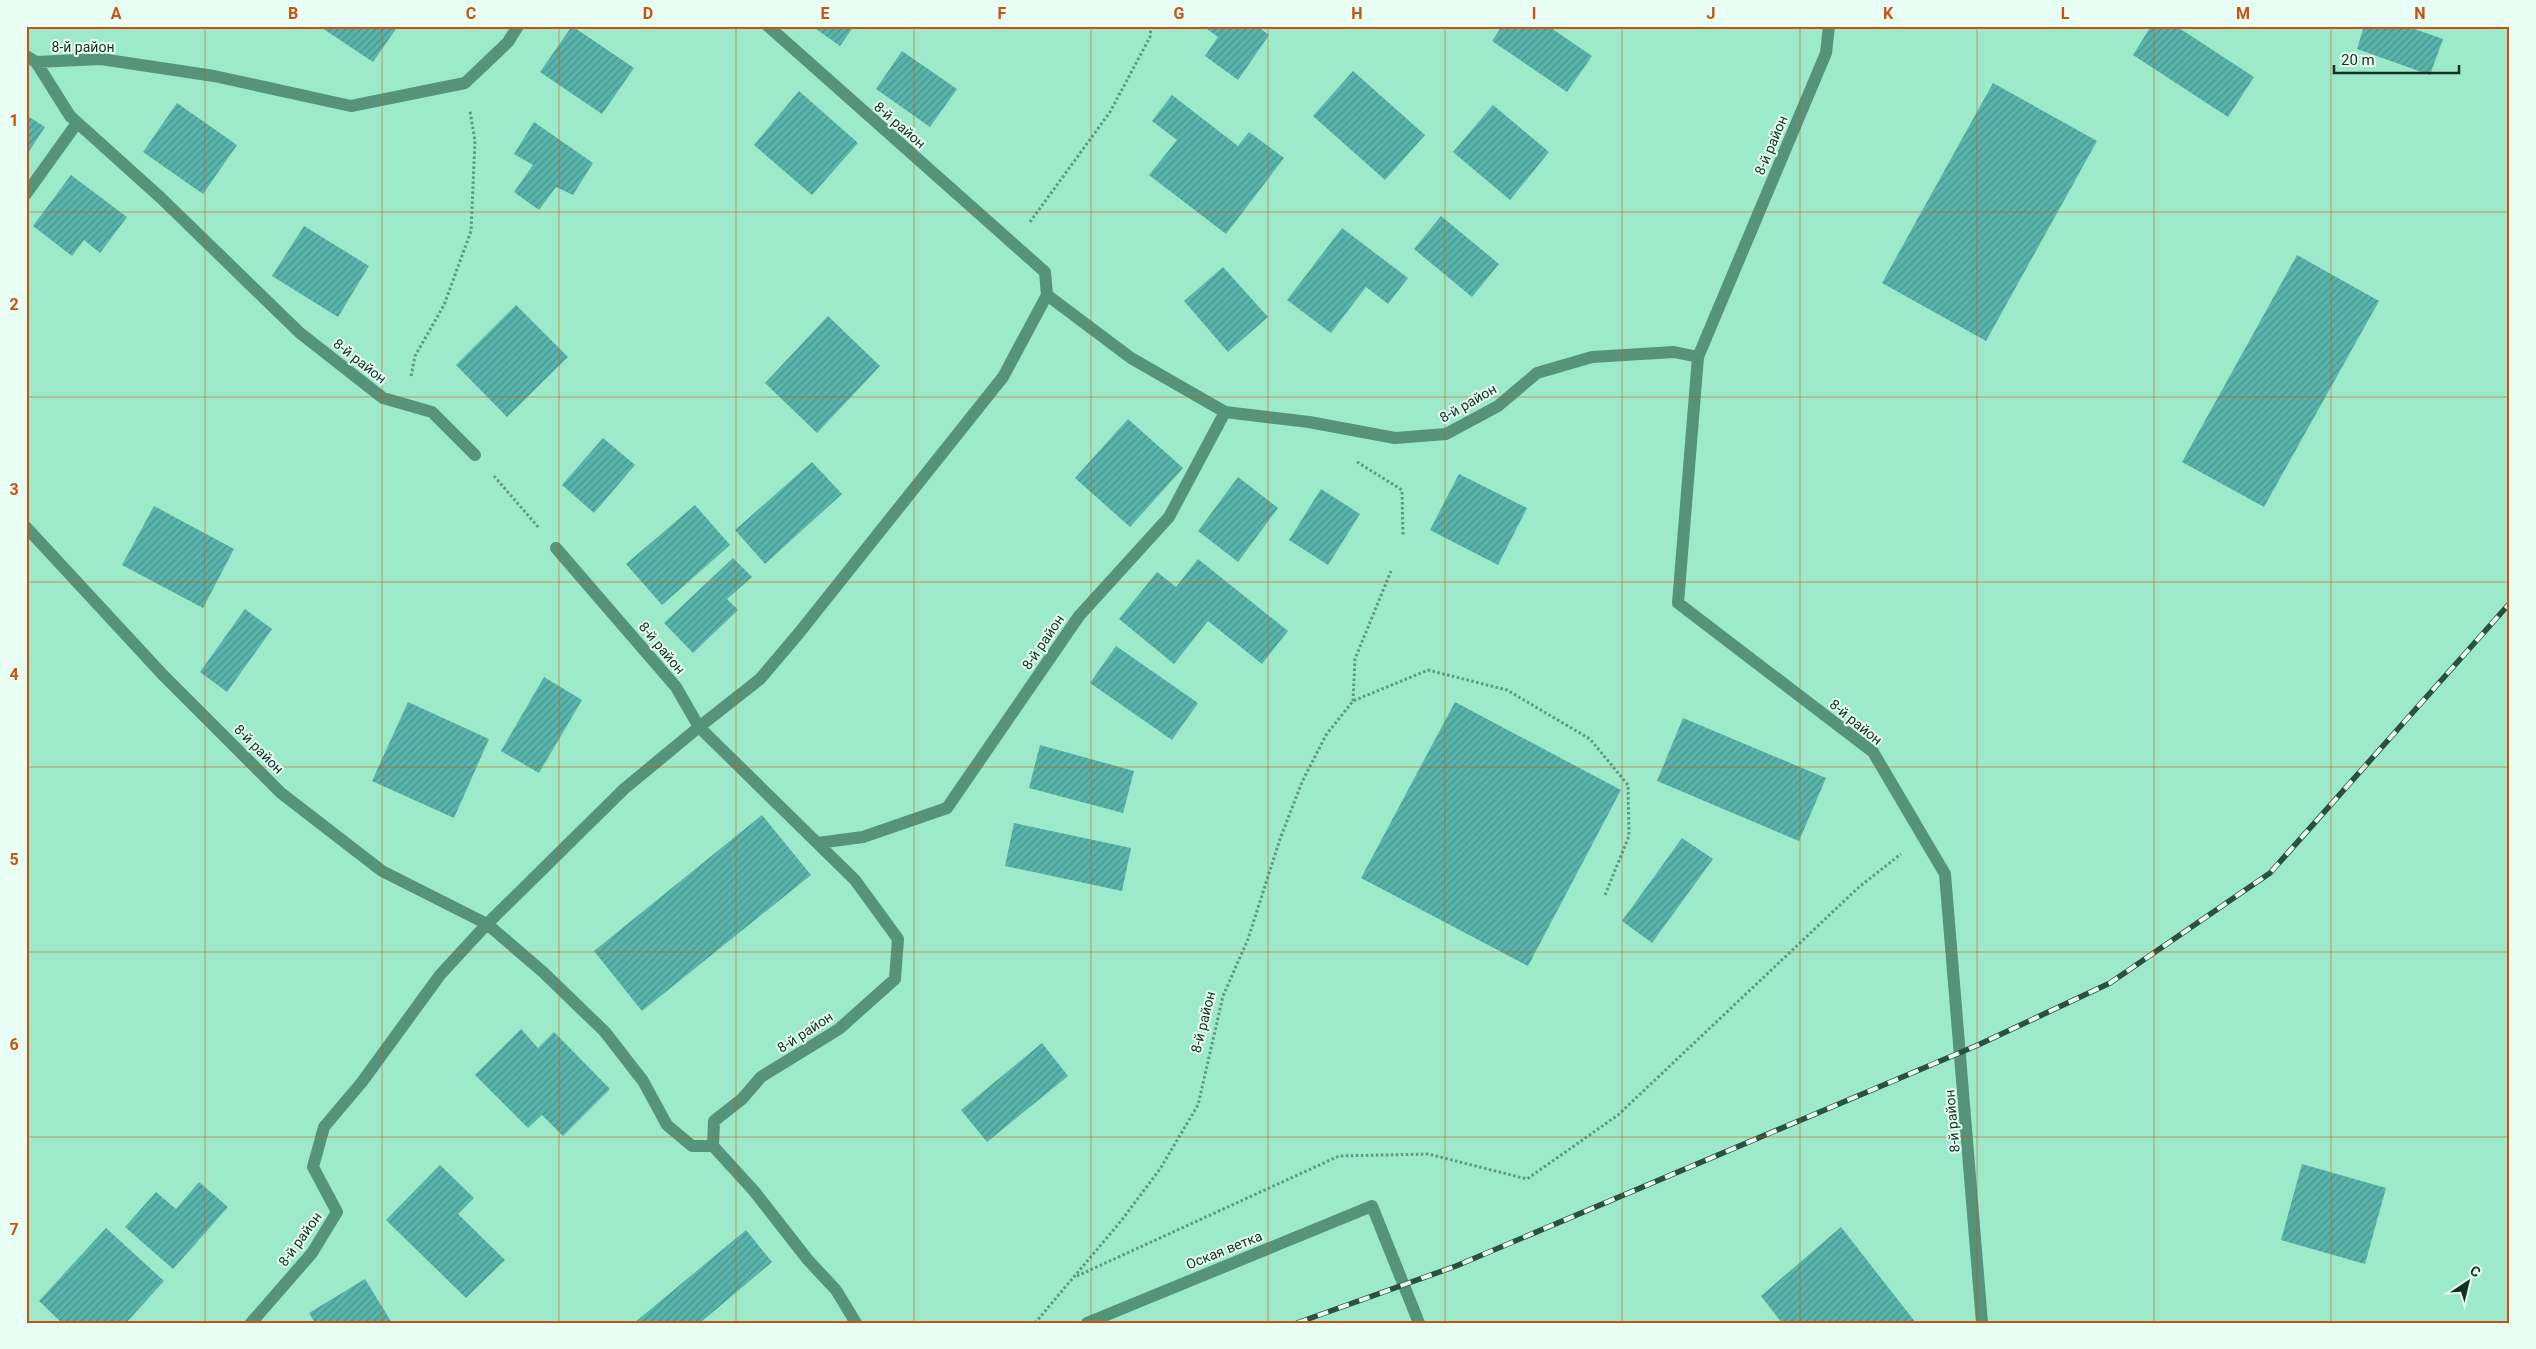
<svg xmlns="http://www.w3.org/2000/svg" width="2536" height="1349" viewBox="0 0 2536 1349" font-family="Roboto,sans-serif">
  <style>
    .building { fill: url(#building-hatch) }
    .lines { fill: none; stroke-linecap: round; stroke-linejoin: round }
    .path { stroke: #5e9780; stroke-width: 3; stroke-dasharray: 2.5 2.5; stroke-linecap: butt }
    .minor { stroke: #56937b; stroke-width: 12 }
    .rail-casing { stroke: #295041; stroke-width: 5.5 }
    .rail { stroke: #e8fef4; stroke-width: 4; stroke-dasharray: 11; stroke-linecap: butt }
    .grid { fill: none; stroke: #c85310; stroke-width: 1; stroke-opacity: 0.55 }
    .labels { text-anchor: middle; stroke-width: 4; stroke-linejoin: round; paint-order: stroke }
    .street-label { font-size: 14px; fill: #113125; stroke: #e8fef4 }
    .neatline { fill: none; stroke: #c85310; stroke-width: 2 }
    .grid-label { font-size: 16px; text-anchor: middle; font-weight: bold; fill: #c85310 }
  </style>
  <defs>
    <pattern id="building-hatch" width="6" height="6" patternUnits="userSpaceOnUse" patternTransform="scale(1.25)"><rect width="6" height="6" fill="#59b4ab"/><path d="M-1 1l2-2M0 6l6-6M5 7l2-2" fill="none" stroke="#48938b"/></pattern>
  </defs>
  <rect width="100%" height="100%" fill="#9deaca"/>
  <!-- building -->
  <path class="building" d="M324,26H398L373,62L322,28Z
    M572,26L634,68L602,114L540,72Z
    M812,26H854L840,46Z
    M1203,26H1257L1269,35L1238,80L1205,56L1218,37Z
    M1502,26H1548L1592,56L1567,92L1492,41Z
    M2151,26H2176L2254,77L2228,117L2133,55Z
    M2364,26H2406L2443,39L2430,75L2357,49Z
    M902,51L957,89L930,127L876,89Z
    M1353,71L1425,135L1385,180L1313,116Z
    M1993,83L2097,141L1986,341L1882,283Z
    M799,91L858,143L812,195L754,145Z
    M1172,95L1238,146L1249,132L1284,158L1226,234L1149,175L1177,140L1152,121Z
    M177,103L237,145L203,194L143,152Z
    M1493,105L1549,152L1510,200L1453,152Z
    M26,115L45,127L26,156Z
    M534,122L593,163L573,195L556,187L539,210L514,192L533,165L514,154Z
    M71,175L127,217L100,253L84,240L72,256L33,226Z
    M1441,216L1499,264L1472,297L1414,249Z
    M304,226L369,266L338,317L272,276Z
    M1342,228L1408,278L1388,304L1366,287L1331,333L1287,300Z
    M2297,255L2379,301L2264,507L2182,462Z
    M1223,267L1268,317L1228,352L1184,301Z
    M516,305L568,357L507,417L456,365Z
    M828,316L880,366L817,433L765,383Z
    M1128,419L1183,468L1130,527L1075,478Z
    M603,438L635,465L594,513L562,485Z
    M812,462L842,494L765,564L735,530Z
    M1459,474L1527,508L1498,565L1430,530Z
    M1238,477L1278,508L1238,562L1198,531Z
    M1321,489L1360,514L1328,565L1289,540Z
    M695,505L730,545L662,605L626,564Z
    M154,506L234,549L203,608L122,565Z
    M733,558L752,577L727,599L738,610L693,653L664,623Z
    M1198,559L1288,631L1262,664L1208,621L1174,664L1119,619L1157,572L1176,587Z
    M245,609L272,629L227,692L200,672Z
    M1116,646L1198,703L1172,740L1090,683Z
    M544,677L582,700L539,773L501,751Z
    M408,702L489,739L454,818L372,781Z
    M1455,702L1621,790L1528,966L1361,878Z
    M1683,718L1826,778L1799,841L1657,781Z
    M1040,745L1134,771L1123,813L1029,788Z
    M762,815L811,875L642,1011L594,951Z
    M1014,823L1131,848L1122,891L1005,866Z
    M1682,838L1713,859L1652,943L1622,921Z
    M521,1029L538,1048L554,1032L610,1089L563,1136L542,1115L528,1128L475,1075Z
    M1042,1043L1068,1076L987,1142L961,1110Z
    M2302,1164L2386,1188L2365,1264L2281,1240Z
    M440,1165L474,1198L458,1214L505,1260L466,1298L386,1220Z
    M199,1182L228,1207L173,1269L125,1227L156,1192L176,1209Z
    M1841,1227L1916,1323H1782L1761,1296Z
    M106,1228L164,1281L126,1323H62L39,1301Z
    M746,1230L772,1262L700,1323H634Z
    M365,1279L392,1323H315L309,1313Z"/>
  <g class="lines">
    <!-- path -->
    <path class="path" d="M1030,222L1110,112L1150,37L1151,26
      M411,376L415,356L444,305L471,231L475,141L470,111
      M1357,462L1402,490L1403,537
      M494,476L539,528
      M1353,701L1355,659L1391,571
      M1077,1276L1339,1156L1428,1154L1527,1179L1618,1115L1859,887L1901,854
      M1035,1323L1121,1221L1160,1169L1198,1105L1223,996L1248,939L1280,839L1302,782L1326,735L1353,701L1428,670L1507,690L1590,739L1628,785L1629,836L1605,895"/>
    <!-- minor -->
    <path class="minor" d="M768,26L1045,272L1047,295
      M1829,26L1826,53L1698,357L1678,603L1873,752L1945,874L1982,1323
      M26,56L36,62L101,59L214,76L351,106L465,83L508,42L518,26
      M36,62L70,116L161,198L300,333L383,398L432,412L475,455
      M26,194L77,123
      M26,527L163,675L281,793L382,871L487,924L440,975L362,1082L324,1127L313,1167L337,1212L312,1253L251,1323
      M556,548L676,687L699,727L624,789L487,924L543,972L605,1032L643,1081L667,1125L692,1146H713
      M818,843L863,837L947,808L1079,616L1169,517L1225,412
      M856,1323L836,1290L808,1260L754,1191L713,1146L714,1121L742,1099L761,1077L839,1029L895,979L898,939L855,880L699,727L760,679L799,633L1003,377L1047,295L1131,358L1225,412L1309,422L1395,438L1446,434L1498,406L1537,373L1592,357L1674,352L1698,357
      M1087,1323L1372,1206L1419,1323"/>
    <!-- rail casing -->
    <g class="rail-casing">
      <path id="rail" d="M1297,1323L1456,1266L1978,1045L2110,983L2270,873L2510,603"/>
    </g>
    <!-- rail -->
    <use href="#rail" class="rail"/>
  </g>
  <!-- grid -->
  <path class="grid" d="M205,26V1323M382,26V1323M559,26V1323M736,26V1323M914,26V1323M1091,26V1323M1268,26V1323M1445,26V1323M1622,26V1323M1800,26V1323M1977,26V1323M2154,26V1323M2331,26V1323M26,212H2510M26,397H2510M26,582H2510M26,767H2510M26,952H2510M26,1137H2510"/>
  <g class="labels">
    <!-- street labels -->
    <g class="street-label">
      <text x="83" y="52">8-й район</text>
      <text transform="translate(900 125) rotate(41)" y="5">8-й район</text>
      <text transform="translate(1771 145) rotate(-67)" y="5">8-й район</text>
      <text transform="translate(360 361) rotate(38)" y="5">8-й район</text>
      <text transform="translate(1468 403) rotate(-30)" y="5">8-й район</text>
      <text transform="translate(1043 642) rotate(-56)" y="5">8-й район</text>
      <text transform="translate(662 648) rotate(50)" y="5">8-й район</text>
      <text transform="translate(1856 722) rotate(39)" y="5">8-й район</text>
      <text transform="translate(259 749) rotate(45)" y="5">8-й район</text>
      <text transform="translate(1203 1022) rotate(-76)" y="5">8-й район</text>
      <text transform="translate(805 1032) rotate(-33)" y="5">8-й район</text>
      <text transform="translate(1952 1121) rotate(-95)" y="5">8-й район</text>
      <text transform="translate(300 1239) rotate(-54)" y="5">8-й район</text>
      <text transform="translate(1224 1250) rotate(-22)" y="5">Оская ветка</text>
    </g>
  </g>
  <!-- border -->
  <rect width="2536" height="1349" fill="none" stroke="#e8fef4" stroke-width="55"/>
  <!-- north arrow -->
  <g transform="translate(2468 1282) rotate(35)" stroke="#e8fef4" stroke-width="4" paint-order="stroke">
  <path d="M0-4L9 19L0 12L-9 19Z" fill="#113125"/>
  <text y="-8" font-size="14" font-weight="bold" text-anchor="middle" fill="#113125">С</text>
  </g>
  <!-- scale -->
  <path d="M2334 65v8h125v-8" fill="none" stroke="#113125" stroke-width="2.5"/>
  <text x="2341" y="65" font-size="15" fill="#113125" stroke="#e8fef4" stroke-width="4" paint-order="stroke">20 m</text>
  <rect x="28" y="28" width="2480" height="1294" class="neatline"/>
  <g class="grid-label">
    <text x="116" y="19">A</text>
    <text x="293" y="19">B</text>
    <text x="471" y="19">C</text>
    <text x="648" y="19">D</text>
    <text x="825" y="19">E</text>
    <text x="1002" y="19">F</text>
    <text x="1179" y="19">G</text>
    <text x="1357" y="19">H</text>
    <text x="1534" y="19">I</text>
    <text x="1711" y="19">J</text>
    <text x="1888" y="19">K</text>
    <text x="2065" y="19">L</text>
    <text x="2243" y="19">M</text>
    <text x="2420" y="19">N</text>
    <text x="14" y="126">1</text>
    <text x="14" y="310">2</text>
    <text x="14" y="495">3</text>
    <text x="14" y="680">4</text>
    <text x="14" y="865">5</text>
    <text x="14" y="1050">6</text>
    <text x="14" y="1235">7</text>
  </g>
</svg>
